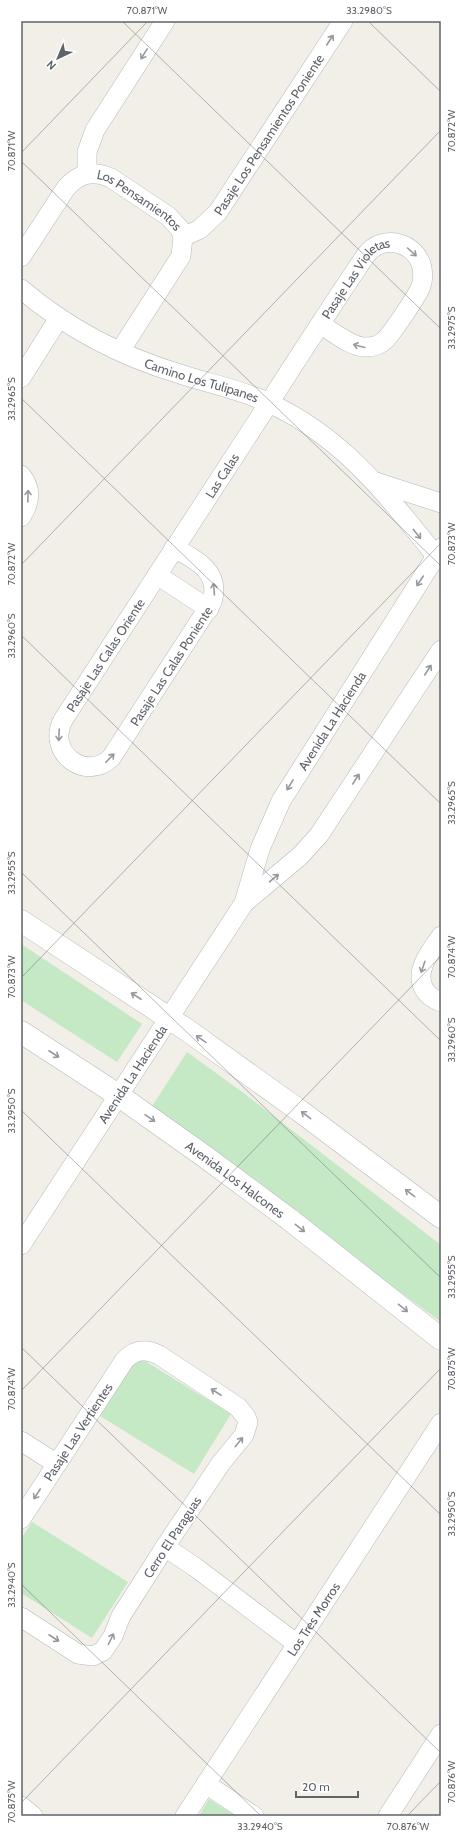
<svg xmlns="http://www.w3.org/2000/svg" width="462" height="1837" viewBox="0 0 462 1837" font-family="Cabin,sans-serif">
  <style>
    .green { fill: #c5e8c5 }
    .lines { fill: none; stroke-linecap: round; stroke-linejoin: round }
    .minor-casing { stroke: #b5b8bc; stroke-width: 20 }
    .tertiary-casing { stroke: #b5b8bc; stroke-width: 23 }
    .minor { stroke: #fff; stroke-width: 19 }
    .tertiary { stroke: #fff; stroke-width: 22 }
    .oneway { stroke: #979a9d }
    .ticks { fill: none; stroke: #5f6368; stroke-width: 1; stroke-opacity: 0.45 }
    .labels { text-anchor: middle; stroke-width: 3.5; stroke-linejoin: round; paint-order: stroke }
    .street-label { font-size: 13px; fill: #5f6368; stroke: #fff }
    .neatline { fill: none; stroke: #5f6368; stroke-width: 1.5 }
    .ticks-label { font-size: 10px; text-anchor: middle; fill: #5f6368 }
  </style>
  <rect width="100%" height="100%" fill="#f1efe8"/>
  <!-- green -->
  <path class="green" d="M21,944L142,1024L117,1062L21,1000Z
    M187,1052L245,1094L441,1245V1322L151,1108Z
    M137,1356L231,1414L194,1474L100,1416Z
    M32,1522L128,1582L92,1638L21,1593V1539Z
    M209,1799L236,1816H199Z"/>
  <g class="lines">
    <!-- minor casing -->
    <g class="minor-casing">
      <g id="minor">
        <path d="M87,173V152L95,130L165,21"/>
        <path id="s1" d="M183,237L200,229L218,212L343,21"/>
        <path id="s2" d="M21,257L66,188C79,173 93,170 111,178L168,216L180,229L183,237L181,256L120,351"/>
        <path id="s3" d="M21,289C67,328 123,357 180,374C210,384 240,389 269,403C343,437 386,494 436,556L441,559"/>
        <path d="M21,378L59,318"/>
        <path d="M21,475C32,489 31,502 21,517"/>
        <path d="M376,482L441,503"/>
        <path id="s4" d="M174,548C197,560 221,572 212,602L111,758C85,782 46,752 63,720L269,403C301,353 333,304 366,255C382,233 417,242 422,268C423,274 423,281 421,286C418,295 392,333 385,340C380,345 373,347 366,347C352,348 332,331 320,324"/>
        <path d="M157,575L209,609"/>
        <path d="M244,903L300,856L319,835L441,650"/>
        <path d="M441,936C431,951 414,970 424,989C428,996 433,999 441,1002"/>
        <path id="s5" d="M21,1245L244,903L260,849L281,801L441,548"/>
        <path d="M21,1441L57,1464"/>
        <path id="s6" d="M21,1519L124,1361C134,1350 145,1348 159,1355L238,1407L246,1417L248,1422L244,1435L221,1463L165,1547L121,1616L113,1636L103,1651L93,1656L78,1654L21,1617"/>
        <path d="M165,1547L195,1567L297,1644"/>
        <path d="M206,1784L254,1816"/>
        <path d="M21,1806L33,1816"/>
        <path id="s7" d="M185,1816L441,1423"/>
        <path d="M388,1816L441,1734"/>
      </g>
    </g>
    <!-- tertiary casing -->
    <g class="tertiary-casing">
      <g id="tertiary">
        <path d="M21,921L187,1030L300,1111L441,1217"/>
        <path id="s8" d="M21,1032L118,1095L204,1156L289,1219L441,1339"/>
      </g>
    </g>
    <!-- minor -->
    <use href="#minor" class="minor"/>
    <!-- tertiary -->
    <use href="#tertiary" class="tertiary"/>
  </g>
  <!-- one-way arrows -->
  <defs><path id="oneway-shaft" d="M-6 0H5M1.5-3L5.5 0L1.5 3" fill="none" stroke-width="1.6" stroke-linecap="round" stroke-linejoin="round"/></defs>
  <g class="oneway">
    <use href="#oneway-shaft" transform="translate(330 40) rotate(-57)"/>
    <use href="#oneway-shaft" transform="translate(144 54) rotate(122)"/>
    <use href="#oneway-shaft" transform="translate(412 252) rotate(42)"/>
    <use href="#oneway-shaft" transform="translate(359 346) rotate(-165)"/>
    <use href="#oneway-shaft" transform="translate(28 496) rotate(-88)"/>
    <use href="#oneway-shaft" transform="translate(417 534) rotate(51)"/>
    <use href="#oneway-shaft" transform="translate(420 581) rotate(123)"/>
    <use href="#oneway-shaft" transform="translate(214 589) rotate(-94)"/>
    <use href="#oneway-shaft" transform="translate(428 670) rotate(-57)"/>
    <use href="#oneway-shaft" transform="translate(59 735) rotate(92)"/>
    <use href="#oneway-shaft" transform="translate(110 758) rotate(-46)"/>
    <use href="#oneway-shaft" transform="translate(356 779) rotate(-57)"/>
    <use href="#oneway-shaft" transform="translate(290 785) rotate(121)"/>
    <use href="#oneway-shaft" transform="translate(274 878) rotate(-40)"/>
    <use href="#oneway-shaft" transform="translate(423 967) rotate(109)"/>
    <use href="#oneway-shaft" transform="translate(136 996) rotate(-147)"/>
    <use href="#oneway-shaft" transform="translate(201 1039) rotate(-145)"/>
    <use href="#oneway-shaft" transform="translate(54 1054) rotate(33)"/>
    <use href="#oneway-shaft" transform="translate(306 1115) rotate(-143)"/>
    <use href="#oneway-shaft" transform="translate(150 1118) rotate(35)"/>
    <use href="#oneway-shaft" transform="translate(410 1193) rotate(-143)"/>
    <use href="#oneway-shaft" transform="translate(300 1228) rotate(38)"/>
    <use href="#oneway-shaft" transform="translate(403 1308) rotate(39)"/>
    <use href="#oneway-shaft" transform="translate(216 1392) rotate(-147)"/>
    <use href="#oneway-shaft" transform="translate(239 1442) rotate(-51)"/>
    <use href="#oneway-shaft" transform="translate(37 1494) rotate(123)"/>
    <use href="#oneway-shaft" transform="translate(54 1638) rotate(33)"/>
    <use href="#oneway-shaft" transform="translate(111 1639) rotate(-64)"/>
  </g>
  <!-- ticks -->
  <path class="ticks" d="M122,21L441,329M368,21L441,92M21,153L148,21M21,161L441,566M21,398L441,804M21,565L441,130M21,635L441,1041M21,872L441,1278M21,978L441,543M21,1110L441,1515M21,1347L441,1753M21,1391L441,956M21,1584L261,1816M21,1803L441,1368M407,1816L441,1781"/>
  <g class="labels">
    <!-- street labels -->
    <g class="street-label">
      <text dy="5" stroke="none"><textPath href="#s1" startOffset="136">Pasaje Los Pensamientos Poniente</textPath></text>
      <text dy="5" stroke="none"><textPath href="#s2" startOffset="168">Los Pensamientos</textPath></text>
      <text dy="5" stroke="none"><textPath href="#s4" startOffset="879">Pasaje Las Violetas</textPath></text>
      <text dy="5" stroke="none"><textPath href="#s3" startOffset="204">Camino Los Tulipanes</textPath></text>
      <text dy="5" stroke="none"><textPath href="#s4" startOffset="639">Las Calas</textPath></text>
      <text dy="5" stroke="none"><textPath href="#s4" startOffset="425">Pasaje Las Calas Oriente</textPath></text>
      <text transform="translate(171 666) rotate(-57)" y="5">Pasaje Las Calas Poniente</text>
      <text dy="5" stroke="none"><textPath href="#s5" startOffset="612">Avenida La Hacienda</textPath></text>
      <text dy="5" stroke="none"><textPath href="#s5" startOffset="204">Avenida La Hacienda</textPath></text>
      <text dy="5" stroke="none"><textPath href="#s8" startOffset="260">Avenida Los Halcones</textPath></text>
      <text dy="5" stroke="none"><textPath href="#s6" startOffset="104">Pasaje Las Vertientes</textPath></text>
      <text transform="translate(172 1537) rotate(-57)" y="5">Cerro El Paraguas</text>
      <text dy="5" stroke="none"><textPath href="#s7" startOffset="235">Los Tres Morros</textPath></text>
    </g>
  </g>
  <!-- border -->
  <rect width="462" height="1837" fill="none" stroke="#ffffff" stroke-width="44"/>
  <!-- north arrow -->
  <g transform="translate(58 58) rotate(224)" stroke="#ffffff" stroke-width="3" paint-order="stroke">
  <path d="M0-3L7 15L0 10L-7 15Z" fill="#5f6368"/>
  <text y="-6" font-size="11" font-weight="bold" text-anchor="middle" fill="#5f6368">N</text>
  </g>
  <!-- scale -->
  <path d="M296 1791v6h62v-6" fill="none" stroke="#5f6368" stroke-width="2"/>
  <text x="302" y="1791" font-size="12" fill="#5f6368" stroke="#ffffff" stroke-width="3" paint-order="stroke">20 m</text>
  <rect x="22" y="22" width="418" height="1793" class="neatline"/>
  <g class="ticks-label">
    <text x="147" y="14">70.871°W</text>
    <text x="369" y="14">33.2980°S</text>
    <text transform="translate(451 131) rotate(-90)" y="4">70.872°W</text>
    <text transform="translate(11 151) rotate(-90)" y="4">70.871°W</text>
    <text transform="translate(451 328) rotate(-90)" y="4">33.2975°S</text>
    <text transform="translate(11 399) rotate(-90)" y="4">33.2965°S</text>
    <text transform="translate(451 544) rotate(-90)" y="4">70.873°W</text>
    <text transform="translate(11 564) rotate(-90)" y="4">70.872°W</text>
    <text transform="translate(11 636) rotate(-90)" y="4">33.2960°S</text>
    <text transform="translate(451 803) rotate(-90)" y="4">33.2965°S</text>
    <text transform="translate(11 873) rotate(-90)" y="4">33.2955°S</text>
    <text transform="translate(451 957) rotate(-90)" y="4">70.874°W</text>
    <text transform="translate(11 977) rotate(-90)" y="4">70.873°W</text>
    <text transform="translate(451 1040) rotate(-90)" y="4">33.2960°S</text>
    <text transform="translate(11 1111) rotate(-90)" y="4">33.2950°S</text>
    <text transform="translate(451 1277) rotate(-90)" y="4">33.2955°S</text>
    <text transform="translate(451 1369) rotate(-90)" y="4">70.875°W</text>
    <text transform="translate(11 1389) rotate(-90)" y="4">70.874°W</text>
    <text transform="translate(451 1514) rotate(-90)" y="4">33.2950°S</text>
    <text transform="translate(11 1585) rotate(-90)" y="4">33.2940°S</text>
    <text transform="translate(451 1782) rotate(-90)" y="4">70.876°W</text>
    <text transform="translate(11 1802) rotate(-90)" y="4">70.875°W</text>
    <text x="260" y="1830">33.2940°S</text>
    <text x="408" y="1830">70.876°W</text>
  </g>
</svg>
